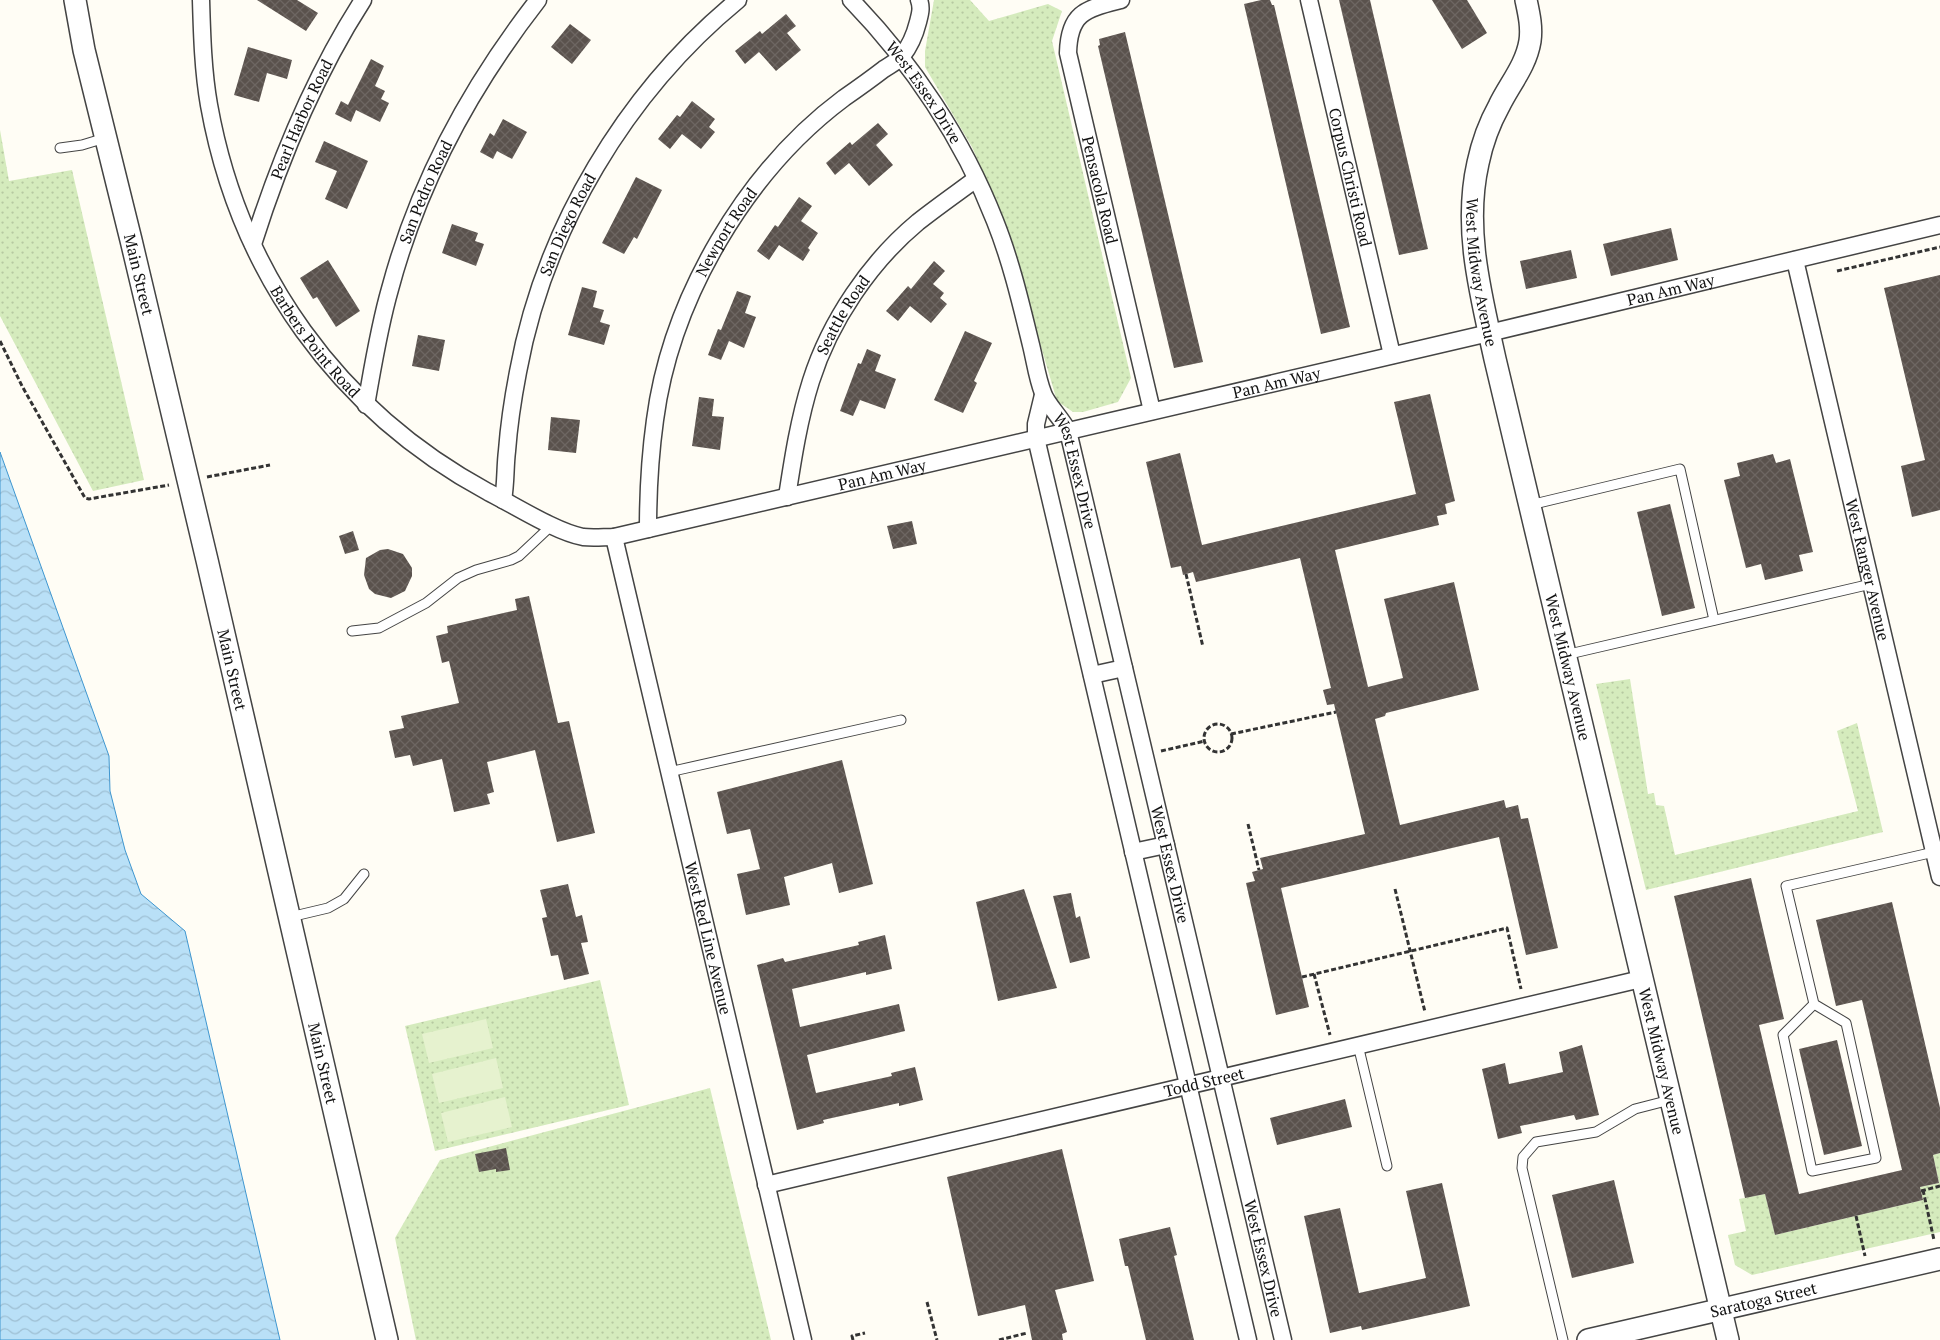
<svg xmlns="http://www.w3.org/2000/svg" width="1940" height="1340" font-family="'PT Serif',serif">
<defs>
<pattern id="grass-dots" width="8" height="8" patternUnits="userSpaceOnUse" patternTransform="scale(1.25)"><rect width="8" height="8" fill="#d5ebbd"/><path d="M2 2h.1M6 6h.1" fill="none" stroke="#b6c8a1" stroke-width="1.8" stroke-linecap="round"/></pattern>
<pattern id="water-waves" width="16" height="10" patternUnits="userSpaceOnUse" patternTransform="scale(1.25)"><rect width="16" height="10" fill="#b9e0f7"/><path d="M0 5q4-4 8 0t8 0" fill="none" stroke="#9ebfd3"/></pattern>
<pattern id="building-cross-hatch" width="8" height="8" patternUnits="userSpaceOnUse" patternTransform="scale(1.25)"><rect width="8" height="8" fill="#5a524d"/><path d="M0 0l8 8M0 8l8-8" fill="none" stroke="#6d6662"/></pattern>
</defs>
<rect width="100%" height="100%" fill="#fffdf5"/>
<g fill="url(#grass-dots)">
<path d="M934,0H970L989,21L1048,4L1062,11L1052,41L1131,378L1118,402L1083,412H1073L1057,401L1004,221L972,147L925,67V51Z"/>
<path d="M0,130L9,181L72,170L144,480L93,491L0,316Z"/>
<path d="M1630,679L1648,794L1654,793L1656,805L1664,806L1675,855L1858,811L1837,731L1857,723L1883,832L1646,890L1596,684Z"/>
<path d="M600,980L629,1105L435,1151L405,1026Z"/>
<path d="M710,1088L771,1340H416L395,1238L440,1160Z"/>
<path d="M1940,1153V1232L1752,1275L1735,1265L1728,1235L1746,1231L1739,1199L1765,1194L1775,1235L1923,1200L1920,1187L1939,1183L1933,1155Z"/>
</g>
<g fill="#e6f2cf">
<path d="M486,1019L493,1048L429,1063L422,1034Z"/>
<path d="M496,1058L503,1088L439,1103L432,1074Z"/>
<path d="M505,1097L512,1127L448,1142L441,1113Z"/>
</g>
<path fill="url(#water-waves)" stroke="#3f96cf" d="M0,452L109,756L110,791L125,850L141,894L185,931L280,1340H0Z"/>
<g fill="url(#building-cross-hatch)">
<path d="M257,0H297L318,13L306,31Z"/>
<path d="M1261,0H1270L1272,5H1274L1350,327L1321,334L1244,4Z"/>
<path d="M1339,0H1370L1428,249L1399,255Z"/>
<path d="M1432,0H1467L1487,33L1462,49Z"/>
<path d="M786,14L796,26L787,33L801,50L776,71L759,52L745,64L735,51L760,31L762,34Z"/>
<path d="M570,24L591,40L572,64L551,47Z"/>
<path d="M1125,32L1203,362L1174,368L1098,46L1100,45L1099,39Z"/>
<path d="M248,47L292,60L287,79L267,73L259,102L234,95Z"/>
<path d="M371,59L384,66L375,86L385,91L381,99L389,103L380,122L356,110L351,122L335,114L341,101L348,105Z"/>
<path d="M692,101L715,119L709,127L715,132L701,149L682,134L670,149L658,139L677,115L680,117Z"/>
<path d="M503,119L527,132L512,159L497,151L493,159L480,152L490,133L494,136Z"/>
<path d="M878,123L888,134L876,145L893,165L869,186L849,163L835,175L826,163L850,142L852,145Z"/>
<path d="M324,141L368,161L347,209L325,199L337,171L315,162Z"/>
<path d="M636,177L662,190L637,239L634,237L624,254L602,243Z"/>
<path d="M799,197L812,206L801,221L818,233L808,248L810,250L803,261L779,245L769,260L757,251L775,225L778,227Z"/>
<path d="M452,224L478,233L475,241L484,244L476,266L442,253Z"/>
<path d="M1671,228L1678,260L1611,276L1603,244Z"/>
<path d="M1571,250L1577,278L1526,289L1520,261Z"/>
<path d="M328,260L360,311L336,327L317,297L313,299L300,278Z"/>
<path d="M934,261L945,271L933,284L944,293L940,298L947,304L931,323L910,306L898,321L886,311L908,286L911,289Z"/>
<path d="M1940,275V510L1912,517L1901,466L1925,460L1884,288Z"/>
<path d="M582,287L597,291L593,307L604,310L600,322L610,325L604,345L568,335Z"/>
<path d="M737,291L751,296L745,313L756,317L744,348L729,341L721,360L708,355L718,329L721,330Z"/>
<path d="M965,331L992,343L974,381L977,383L963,413L934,400Z"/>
<path d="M418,335L445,340L439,371L412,366Z"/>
<path d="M867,349L881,355L875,371L896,379L885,409L860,400L853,416L840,411L858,363L861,364Z"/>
<path d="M1430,394L1455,501L1445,504L1447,514L1437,516L1439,525L1335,550L1368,687L1403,678L1384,599L1454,582L1479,690L1386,713L1385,716L1375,719L1400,825L1504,800L1506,808L1518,805L1521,819L1528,818L1558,948L1526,955L1499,837L1281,888L1309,1007L1276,1015L1246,883L1255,881L1252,872L1263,869L1260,858L1365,834L1334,704L1327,705L1323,690L1331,688L1300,558L1196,582L1193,572L1183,575L1181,566L1171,568L1146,462L1180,453L1202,545L1416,494L1394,402Z"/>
<path d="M699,397L714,399L712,416L724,417L720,450L692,446Z"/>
<path d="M551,417L580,420L576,453L548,450Z"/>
<path d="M1773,454L1776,463L1790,459L1813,552L1799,555L1803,571L1765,580L1761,564L1746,568L1724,480L1740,476L1737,463Z"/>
<path d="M1670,504L1695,608L1662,616L1637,512Z"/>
<path d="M912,521L917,544L893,549L887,526Z"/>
<path d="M353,531L359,550L345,554L339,536Z"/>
<path d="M388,549L403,554L412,568V576L405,591L391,598L375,594L369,589L364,575L366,558L380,550Z"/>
<path d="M529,596L558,723L569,721L595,833L557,842L535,750L487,762L494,792L487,794L490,804L454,812L442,759L413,766L410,755L395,758L389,731L404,728L401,716L459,703L449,661L442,663L436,636L448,633L447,626L517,610L515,599Z"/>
<path d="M842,760L873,884L839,893L832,863L784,877L790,905L746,915L737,874L760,869L750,829L727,834L717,792Z"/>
<path d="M1751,878L1784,1019L1759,1025L1799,1194L1902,1170L1862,1000L1836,1006L1816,920L1892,902L1940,1108V1153L1933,1155L1939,1183L1920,1187L1923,1200L1775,1235L1765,1194L1745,1198L1674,896Z"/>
<path d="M568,884L576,917L582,915L588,942L581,943L589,974L564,980L558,955L551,956L542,918L547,917L540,890Z"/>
<path d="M1024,889L1057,988L998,1001L976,902Z"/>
<path d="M1071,893L1076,918L1080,916L1090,958L1070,963L1053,896Z"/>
<path d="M885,935L892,969L866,975V972L792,989L800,1027L899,1004L905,1031L807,1055L816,1093L892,1076L891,1073L915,1067L923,1100L899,1106V1103L823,1120L824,1123L797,1130L757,965L783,958L785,962L859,945L858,942Z"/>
<path d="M1837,1040L1862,1146L1824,1155L1799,1049Z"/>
<path d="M1582,1045L1599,1115L1576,1120L1574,1115L1520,1126L1522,1133L1498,1139L1482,1069L1505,1063L1509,1084L1563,1072L1559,1052Z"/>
<path d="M1345,1099L1352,1127L1277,1145L1270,1118Z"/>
<path d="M506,1148L510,1170L496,1172V1169L479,1172L475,1154Z"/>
<path d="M1062,1149L1094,1281L1055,1290L1067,1332L1062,1334L1063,1340H1032L1025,1305L978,1316L947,1177Z"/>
<path d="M1614,1180L1634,1263L1572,1278L1552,1195Z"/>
<path d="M1442,1183L1470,1306L1362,1330L1361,1326L1330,1333L1304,1216L1340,1208L1359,1293L1426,1278L1406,1191Z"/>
<path d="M1170,1227L1177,1255L1174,1256L1194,1340H1146L1128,1266H1125L1119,1239Z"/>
</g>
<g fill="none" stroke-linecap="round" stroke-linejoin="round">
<g stroke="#444" stroke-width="11">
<g id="service">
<path d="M60,148L82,145L105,138"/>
<path d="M1530,505L1680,469L1714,620"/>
<path d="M352,631L379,628L426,603L458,578L476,570L511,560L519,556L552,525"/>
<path d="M1565,655L1871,584"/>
<path d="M669,772L901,720"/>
<path d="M290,917L328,908L344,899L364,874"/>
<path d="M1814,1004L1783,1035L1812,1171L1876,1158L1846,1023L1814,1004L1786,886L1934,852"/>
<path d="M1358,1045L1387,1166"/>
<path d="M1563,1340L1522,1168L1523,1157L1536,1142L1596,1132L1635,1109L1670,1100"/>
</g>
</g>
<g stroke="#444" stroke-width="19">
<g id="minor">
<path id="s1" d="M201,0C202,35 203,71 209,105C239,273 338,411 488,492C514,505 556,532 583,537C593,538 604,537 614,537L1489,333L1940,225"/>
<path id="s2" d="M851,0C912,63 963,139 995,221C1011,261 1021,304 1031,345C1035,361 1037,378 1043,393C1046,403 1062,419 1068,431L1283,1340"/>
<path id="s3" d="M1121,0C1086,9 1069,12 1068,53L1152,411"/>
<path id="s4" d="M1309,0L1392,355"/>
<path id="s5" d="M253,244C280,159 314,76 363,0"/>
<path id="s6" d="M1795,260L1940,877"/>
<path d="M1043,395L1036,424V438L1248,1340"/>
<path id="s7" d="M366,405C373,366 379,327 390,289C418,184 471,86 538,0"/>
<path id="s8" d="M787,497C793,458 799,419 811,381C830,321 870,262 918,222C937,207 957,193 976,179"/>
<path id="s9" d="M503,500C506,483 505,467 507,451C509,424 513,398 518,372C544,229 626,92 738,0"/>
<path id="s10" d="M648,529C648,493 650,456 655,420C671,298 746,171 844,98C857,89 871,79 884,69C890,65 898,61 902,56C910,46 915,34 918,22C920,14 922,8 919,0"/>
<path id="s11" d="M614,537L803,1340"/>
<path d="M1092,675L1124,668"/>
<path d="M1133,852L1166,845"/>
<path id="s12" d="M766,1185L1641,979"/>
</g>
</g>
<g stroke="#444" stroke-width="24">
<g id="tertiary">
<path id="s13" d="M75,0L84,50L131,240L207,560L387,1340"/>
<path id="s14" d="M1526,0C1529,14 1532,27 1530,41C1526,66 1509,85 1499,106C1489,124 1482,144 1478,163C1463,229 1481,295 1495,359L1728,1340"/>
<path id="s15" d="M1588,1340L1940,1259"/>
</g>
</g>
<g stroke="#333" stroke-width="3" stroke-dasharray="5 2.5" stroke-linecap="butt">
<path d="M1837,271L1940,247"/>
<path d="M0,341L22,386L85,498L89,499L169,485"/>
<path d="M207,477L270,465"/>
<path d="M1186,574L1203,647"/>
<circle cx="1218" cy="738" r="14"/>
<path d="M1231,734L1336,712"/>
<path d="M1161,751L1205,741"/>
<path d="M1248,824L1259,870"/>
<path d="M1395,889L1425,1012"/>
<path d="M1314,974L1330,1035"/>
<path d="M1302,977L1507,928L1521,989"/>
<path d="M1923,1190L1934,1240"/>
<path d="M1921,1191L1940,1186"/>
<path d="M1856,1216L1865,1256"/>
<path d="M927,1302L937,1340"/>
<path d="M853,1340L852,1336L865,1333"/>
<path d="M999,1340L1027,1333"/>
</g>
<use href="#service" stroke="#fff" stroke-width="9"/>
<use href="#minor" stroke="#fff" stroke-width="16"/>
<use href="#tertiary" stroke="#fff" stroke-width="21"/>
</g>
<g text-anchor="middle" stroke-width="5" stroke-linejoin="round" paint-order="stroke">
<g font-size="16" fill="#111" stroke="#fff">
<text dy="6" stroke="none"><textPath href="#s2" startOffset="118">West Essex Drive</textPath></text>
<text dy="6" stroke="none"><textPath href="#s5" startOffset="134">Pearl Harbor Road</textPath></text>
<text dy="6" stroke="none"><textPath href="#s4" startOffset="182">Corpus Christi Road</textPath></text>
<text dy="6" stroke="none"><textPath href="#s3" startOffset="225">Pensacola Road</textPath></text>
<text dy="6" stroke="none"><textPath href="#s7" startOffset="222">San Pedro Road</textPath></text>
<text dy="6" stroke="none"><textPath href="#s9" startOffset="285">San Diego Road</textPath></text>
<text dy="6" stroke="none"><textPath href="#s10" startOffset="312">Newport Road</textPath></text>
<text dy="6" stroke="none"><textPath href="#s14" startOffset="285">West Midway Avenue</textPath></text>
<text dy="6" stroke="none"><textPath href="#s13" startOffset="282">Main Street</textPath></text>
<text dy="6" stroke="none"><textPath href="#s1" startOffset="1821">Pan Am Way</textPath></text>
<text dy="6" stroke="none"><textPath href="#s8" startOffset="192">Seattle Road</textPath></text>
<text dy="6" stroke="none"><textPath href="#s1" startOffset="368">Barbers Point Road</textPath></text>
<text dy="6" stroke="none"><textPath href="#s1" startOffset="1416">Pan Am Way</textPath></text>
<text dy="6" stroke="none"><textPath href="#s2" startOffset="530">West Essex Drive</textPath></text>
<text dy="6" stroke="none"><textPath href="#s1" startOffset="1011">Pan Am Way</textPath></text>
<text dy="6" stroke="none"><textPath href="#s6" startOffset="318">West Ranger Avenue</textPath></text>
<text dy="6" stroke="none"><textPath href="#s14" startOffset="690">West Midway Avenue</textPath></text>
<text dy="6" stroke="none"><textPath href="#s13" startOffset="688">Main Street</textPath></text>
<text dy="6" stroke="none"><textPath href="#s2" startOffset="935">West Essex Drive</textPath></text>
<text dy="6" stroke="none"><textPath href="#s11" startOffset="412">West Red Line Avenue</textPath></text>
<text dy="6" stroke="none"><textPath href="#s14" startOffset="1095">West Midway Avenue</textPath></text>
<text dy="6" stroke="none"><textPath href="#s13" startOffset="1092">Main Street</textPath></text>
<text dy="6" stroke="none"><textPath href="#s12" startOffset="450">Todd Street</textPath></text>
<text dy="6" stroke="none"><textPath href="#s2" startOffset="1340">West Essex Drive</textPath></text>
<text dy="6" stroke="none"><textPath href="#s15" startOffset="180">Saratoga Street</textPath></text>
</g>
</g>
</svg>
